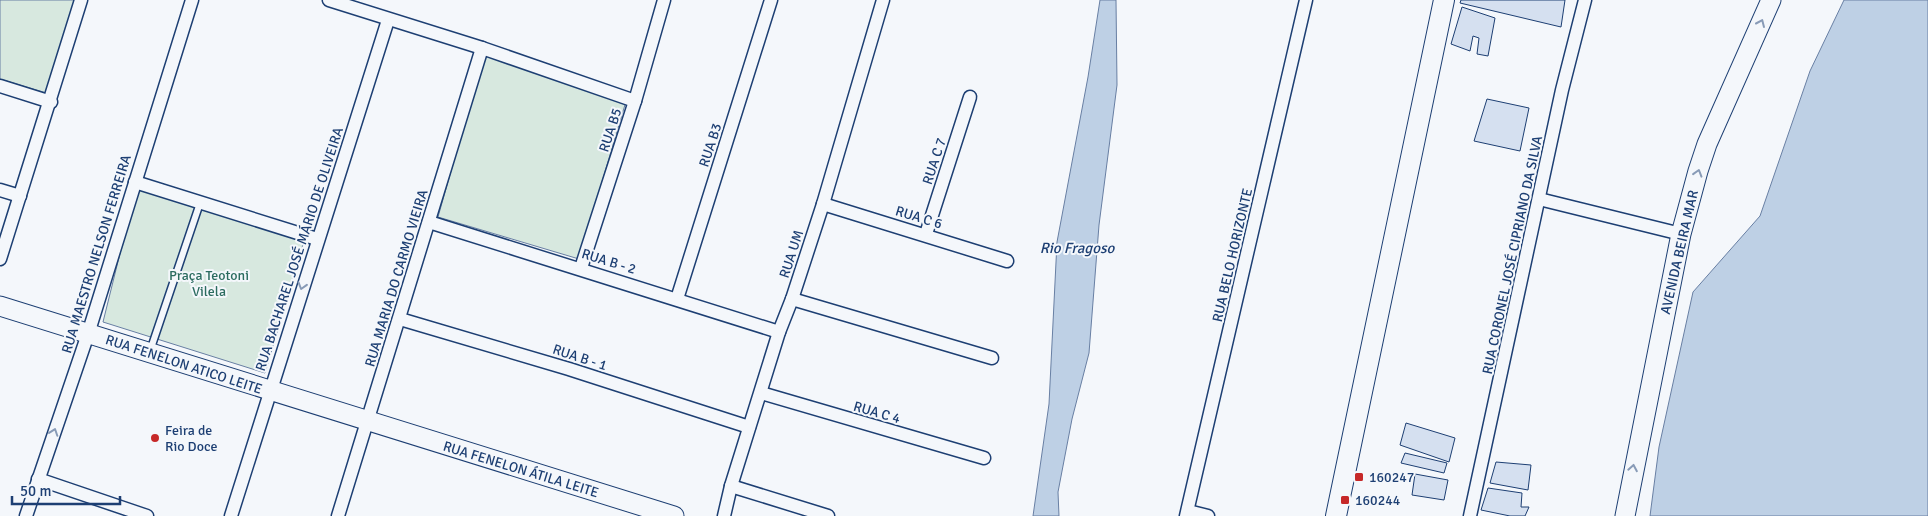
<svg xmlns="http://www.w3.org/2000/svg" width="1928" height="516" font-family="Signika,sans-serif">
<rect width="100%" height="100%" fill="#f4f7fb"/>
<g fill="#d7e8df" stroke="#687fa3">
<path d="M0,0H75L46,93L0,79Z"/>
<path d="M484,54L627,98L579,259L438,217Z"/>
<path d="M136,189L304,241L265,373L103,322Z"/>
</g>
<g fill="#bed0e5" stroke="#687fa3">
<path d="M1100,0H1116L1117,85L1099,225L1089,353L1072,419L1058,492L1059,516H1033L1049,404L1057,242L1088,77Z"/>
<path d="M1844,0H1928V516H1650L1659,447L1693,292L1760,216L1810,71Z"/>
</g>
<g fill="#d5e0f0" stroke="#1d3f73">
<path d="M1461,0H1565L1561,27L1460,3Z"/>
<path d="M1462,7L1495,18L1488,56L1477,54L1479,38L1473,36L1470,51L1451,44Z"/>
<path d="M1487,99L1529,108L1520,151L1474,141Z"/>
<path d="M1406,423L1455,438L1449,462L1400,445Z"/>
<path d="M1405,453L1447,463L1444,473L1401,463Z"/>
<path d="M1496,462L1531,465L1528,490L1490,483Z"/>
<path d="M1415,474L1448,480L1444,500L1412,495Z"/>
<path d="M1488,488L1522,493L1521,507H1529L1525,516H1510L1481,510Z"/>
</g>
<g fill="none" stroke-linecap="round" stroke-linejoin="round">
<g stroke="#1d3f73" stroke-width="9">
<path id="lane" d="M150,351L200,203"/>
</g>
<g stroke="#1d3f73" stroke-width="15">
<g id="street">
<path d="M329,0L482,48L635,101"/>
<path d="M0,86L51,102"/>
<path d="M135,182L317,239"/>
<path d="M0,190L20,196"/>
<path d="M1539,199L1681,234"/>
<path d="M823,204L1007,261"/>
<path d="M429,222L779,332"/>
<path d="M926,234L970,97"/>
<path d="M0,259L81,0"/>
<path d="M581,268L635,101L664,0"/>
<path d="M677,299L771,0"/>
<path d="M792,299L992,358"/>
<path d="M400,319L569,369L749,427"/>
<path d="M761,393L984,458"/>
<path d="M38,479L147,516"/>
<path d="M731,486L828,516"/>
<path d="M1188,511L1208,516"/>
<path d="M26,516L88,334L192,0"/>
<path d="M231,516L388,20"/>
<path d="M338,516L482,48"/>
<path d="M724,516L731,486L779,332L792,299L823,204L883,0"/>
<path d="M1186,516L1306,0"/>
<path d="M1470,516L1562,90L1585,0"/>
</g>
</g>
<g stroke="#1d3f73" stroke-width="21">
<g id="secondary">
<path d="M0,306L674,516"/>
<path d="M1625,516L1681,234L1698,171L1707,144L1771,0"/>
</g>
</g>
<g stroke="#1d3f73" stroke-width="22">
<path id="primary" d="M1336,516L1444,0"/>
</g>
<use href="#lane" stroke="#f4f7fb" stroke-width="6"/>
<use href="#street" stroke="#f4f7fb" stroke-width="12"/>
<use href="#secondary" stroke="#f4f7fb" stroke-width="19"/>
<use href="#primary" stroke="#f4f7fb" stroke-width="20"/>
</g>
<defs><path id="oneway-chevron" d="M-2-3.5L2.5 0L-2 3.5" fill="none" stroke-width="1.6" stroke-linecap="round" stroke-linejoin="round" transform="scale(1.25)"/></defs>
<g stroke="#889bb7">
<use href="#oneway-chevron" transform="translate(1761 23) rotate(-66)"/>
<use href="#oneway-chevron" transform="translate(1698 173) rotate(-73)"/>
<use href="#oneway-chevron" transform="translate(302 286) rotate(107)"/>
<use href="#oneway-chevron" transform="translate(54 432) rotate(-71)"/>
<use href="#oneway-chevron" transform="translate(1633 468) rotate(-80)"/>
</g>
<g fill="#c62828" stroke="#f4f7fb" stroke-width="2">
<circle cx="155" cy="438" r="5"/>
<rect x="1354" y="472" width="10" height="10" rx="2.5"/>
<rect x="1340" y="495" width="10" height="10" rx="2.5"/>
</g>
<g text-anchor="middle" stroke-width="4" stroke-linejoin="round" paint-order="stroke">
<g font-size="14" fill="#1d3f73" stroke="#f4f7fb">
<text transform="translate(610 130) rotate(-72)" y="5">RUA B5</text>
<text transform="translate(710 145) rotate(-72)" y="5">RUA B3</text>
<text transform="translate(934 161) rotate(-72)" y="5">RUA C 7</text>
<text transform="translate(919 217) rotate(17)" y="5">RUA C 6</text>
<text transform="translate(299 249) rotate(-72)" y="5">RUA BACHAREL JOSÉ MÁRIO DE OLIVEIRA</text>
<text transform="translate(1679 252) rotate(-77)" y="5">AVENIDA BEIRA MAR</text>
<text transform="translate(96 254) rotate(-73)" y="5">RUA MAESTRO NELSON FERREIRA</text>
<text transform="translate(791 254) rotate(-72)" y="5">RUA UM</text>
<text transform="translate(1232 255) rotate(-77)" y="5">RUA BELO HORIZONTE</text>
<text transform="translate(1512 255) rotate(-78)" y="5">RUA CORONEL JOSÉ CIPRIANO DA SILVA</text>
<text transform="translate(609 261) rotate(17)" y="5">RUA B - 2</text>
<text transform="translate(396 278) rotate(-73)" y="5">RUA MARIA DO CARMO VIEIRA</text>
<text transform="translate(580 357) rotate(18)" y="5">RUA B - 1</text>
<text transform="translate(184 364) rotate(18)" y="5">RUA FENELON ATICO LEITE</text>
<text transform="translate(877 412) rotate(16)" y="5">RUA C 4</text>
<text transform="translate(521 469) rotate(17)" y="5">RUA FENELON ÁTILA LEITE</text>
</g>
<g font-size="14" fill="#2c6c60" stroke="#f4f7fb">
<text x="209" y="280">Praça Teotoni<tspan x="209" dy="16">Vilela</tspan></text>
</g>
<g font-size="14" fill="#1d3f73" stroke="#f4f7fb" text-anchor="start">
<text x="165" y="435">Feira de<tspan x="165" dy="16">Rio Doce</tspan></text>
<text x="1369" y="482">160247</text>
<text x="1355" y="505">160244</text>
</g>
<g font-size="15" font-style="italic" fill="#1d3f73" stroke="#f4f7fb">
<text x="1077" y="253">Rio Fragoso</text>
</g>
</g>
<path d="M12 496v8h108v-8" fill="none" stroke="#1d3f73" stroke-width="2.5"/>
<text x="20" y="496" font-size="15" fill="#1d3f73" stroke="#f4f7fb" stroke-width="4" paint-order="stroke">50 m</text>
</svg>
